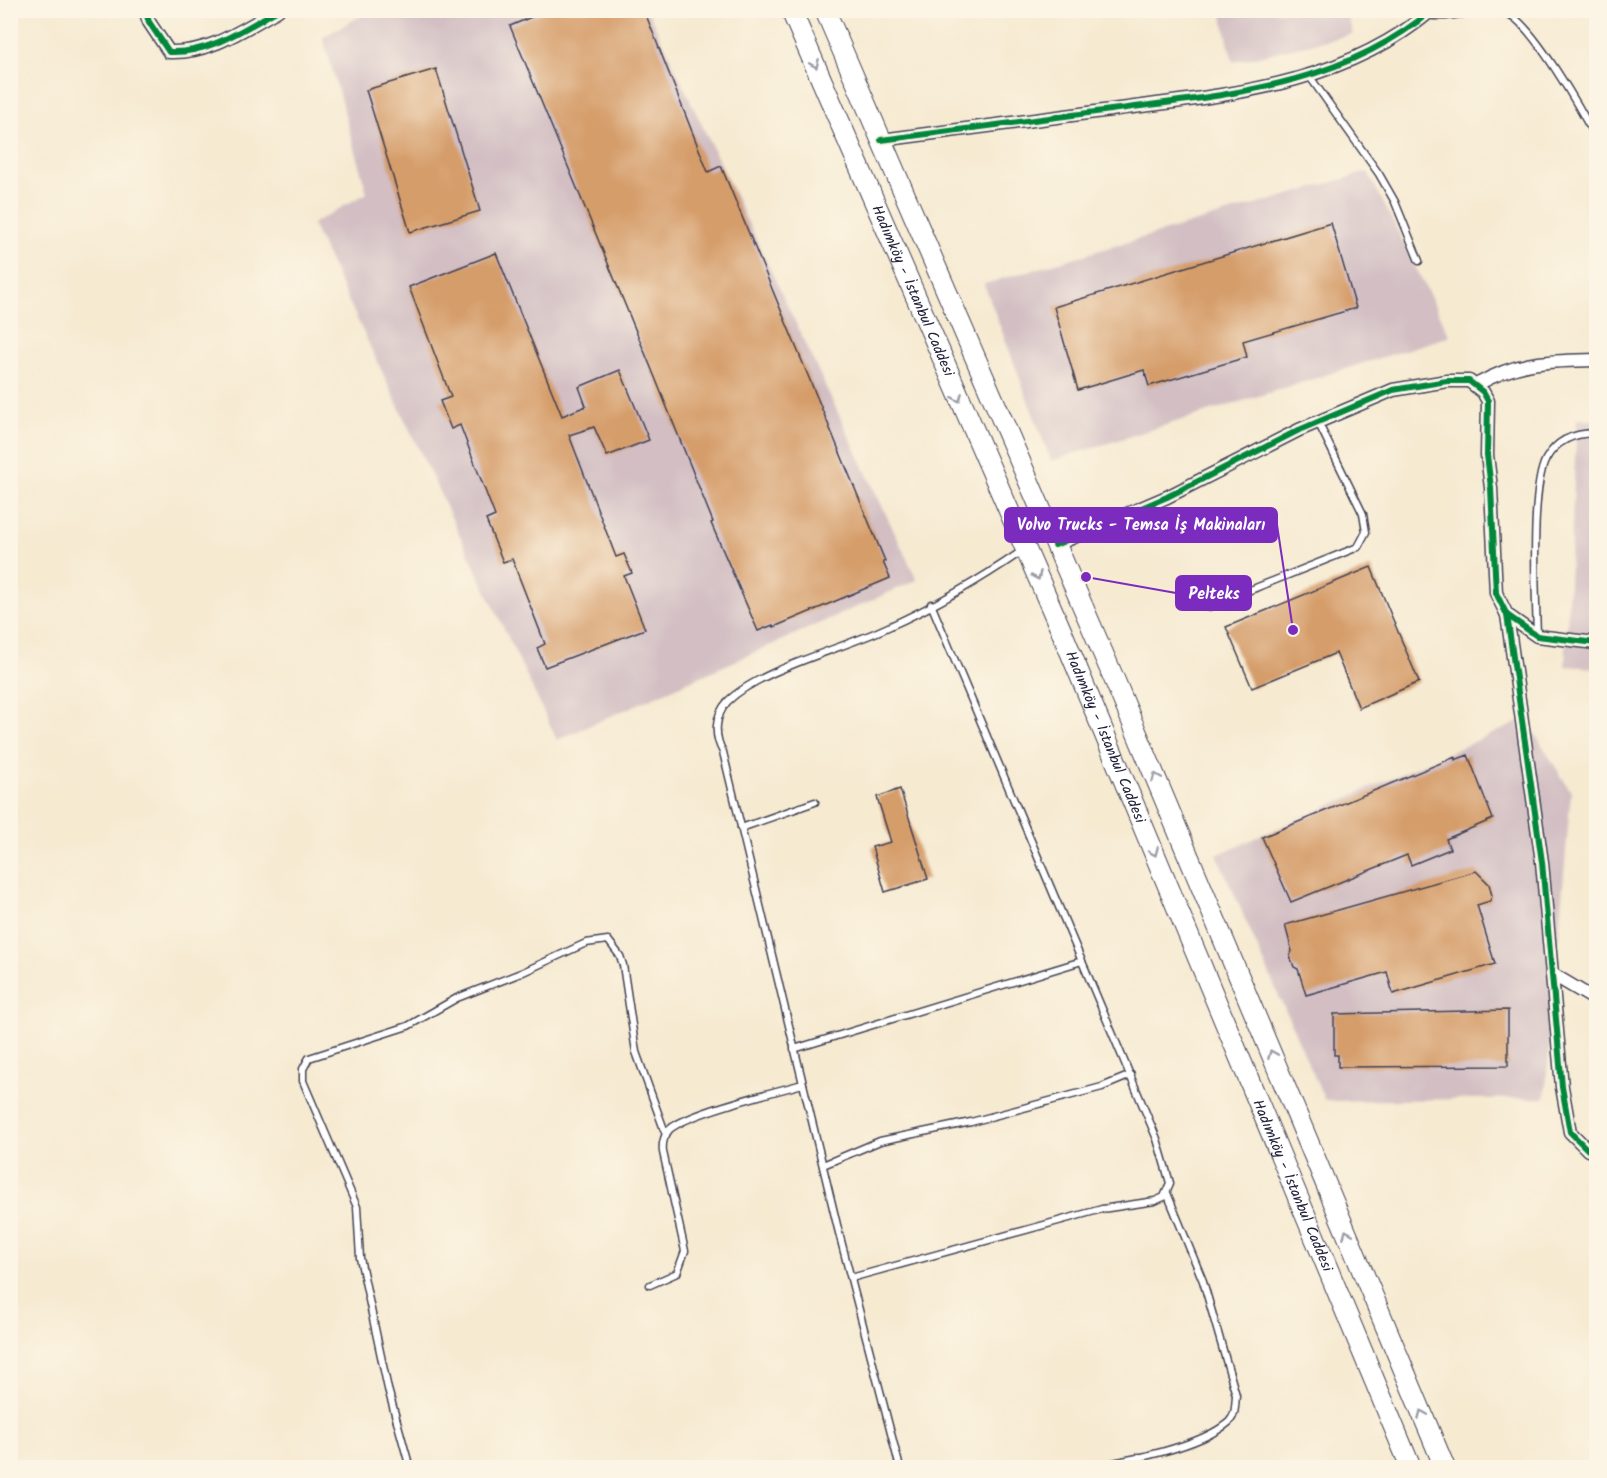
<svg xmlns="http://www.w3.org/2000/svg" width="1607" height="1478" font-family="Kalam,sans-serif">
<rect width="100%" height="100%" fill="#fcf5e5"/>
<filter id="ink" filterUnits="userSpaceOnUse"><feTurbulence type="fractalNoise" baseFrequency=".0167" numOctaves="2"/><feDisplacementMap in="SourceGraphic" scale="12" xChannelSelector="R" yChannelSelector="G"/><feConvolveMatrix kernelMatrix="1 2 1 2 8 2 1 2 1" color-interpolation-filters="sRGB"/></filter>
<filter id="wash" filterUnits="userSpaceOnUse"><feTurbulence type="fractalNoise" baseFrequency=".008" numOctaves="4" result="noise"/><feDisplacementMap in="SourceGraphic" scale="24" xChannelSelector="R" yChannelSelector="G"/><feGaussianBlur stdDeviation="1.35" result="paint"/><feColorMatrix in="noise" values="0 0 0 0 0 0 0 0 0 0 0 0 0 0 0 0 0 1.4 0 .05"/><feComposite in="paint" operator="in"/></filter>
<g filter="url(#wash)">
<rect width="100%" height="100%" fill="#f6ead1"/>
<g fill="#d2bec3">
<path d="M370,11H648L917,580L557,740L312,224L367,193L323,37Z"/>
<path d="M1221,11H1346L1353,34L1233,62Z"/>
<path d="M1368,172L1450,336L1051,461L984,284Z"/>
<path d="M1577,419L1596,421V668L1565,666Z"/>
<path d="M1526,719L1571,792L1545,1098L1325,1101L1217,855Z"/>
</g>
<g id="blocks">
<g fill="#d59d6a">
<path d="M548,10H644L708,172L721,166L885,561L883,562L890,578L774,627L773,625L758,631L711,523L713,522L652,370L510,26Z"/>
<path d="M436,69L480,211L410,232L366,90Z"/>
<path d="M1331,223L1356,308L1243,341L1247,357L1149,386L1144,370L1078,390L1054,307Z"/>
<path d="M496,253L562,416L586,406L579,387L620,370L649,440L607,456L594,427L569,435L616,557L624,554L632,573L624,576L645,629L545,667L537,648L545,644L512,559L503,562L486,520L495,516L460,425L451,429L440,401L451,397L409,287Z"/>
<path d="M1371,567L1419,682L1359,708L1336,653L1252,688L1226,627Z"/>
<path d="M1468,755L1493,819L1446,839L1450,849L1411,865L1407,855L1291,902L1262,837L1455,757V760Z"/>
<path d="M900,789L928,879L885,892L872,847L891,842L877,797Z"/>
<path d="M1476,871L1489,884L1492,896L1490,901L1477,905L1495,964L1393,994L1387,972L1306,995L1298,969L1294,967L1290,956L1292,951L1285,925Z"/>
<path d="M1508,1010V1066L1338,1067V1055H1334V1014Z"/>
</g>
</g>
</g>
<g filter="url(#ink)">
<use href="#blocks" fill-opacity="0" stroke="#424052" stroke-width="1.5"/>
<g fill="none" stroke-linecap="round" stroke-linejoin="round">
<g stroke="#424052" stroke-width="9">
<g id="lane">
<path d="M1428,15C1452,20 1482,6 1506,13C1531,21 1583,113 1596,139"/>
<path d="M1310,77L1379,174L1395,202L1419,261"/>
<path d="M1208,607L1358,547L1366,532L1363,514L1318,422"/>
<path d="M1537,635C1536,599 1530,488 1546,459C1557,439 1575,433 1596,433"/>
<path d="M741,828L815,802"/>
<path d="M794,1049L1082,961"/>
<path d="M823,1165L880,1141L971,1122L1102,1087L1131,1075"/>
<path d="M851,1278L1102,1209L1155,1201L1164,1197L1170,1183L1157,1139L931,604"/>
<path d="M650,1285L677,1273L685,1251L663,1152C662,1144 663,1137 669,1130C684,1114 777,1091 803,1084"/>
<path d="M1139,1457L1142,1468"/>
<path d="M410,1468L388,1389L360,1258L357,1207L303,1081V1069L309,1058L408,1026L457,998L521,973L586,943L608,940L620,956L623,965L636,1052L666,1135"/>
<path d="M900,1468L838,1229L723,752C714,736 714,716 728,701C761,669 842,649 886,628C933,607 980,580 1022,551"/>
<path d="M1086,1468C1125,1461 1199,1448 1229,1422C1236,1415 1235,1404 1236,1395L1203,1281L1167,1193"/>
</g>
</g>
<g stroke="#424052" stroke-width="15">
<g id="street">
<path d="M145,10L149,22L169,52C209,54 244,29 278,10"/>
<path d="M881,140C957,130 1034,120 1111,110C1224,95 1341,87 1432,10"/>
<path d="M1476,385C1520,360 1548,361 1596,360"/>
<path d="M1055,545L1167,497L1299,430L1393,390L1447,381H1469L1483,392L1488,401L1487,455L1491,488L1496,593L1507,615L1537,636L1596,643"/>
<path d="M1507,615L1542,862L1562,1087L1570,1132L1588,1150L1596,1152"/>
<path d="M1552,974L1596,1000"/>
</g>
</g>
<g stroke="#424052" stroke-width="22">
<g id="primary">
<path id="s1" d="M791,10L1064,637L1411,1468"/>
<path d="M825,10L1115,681L1445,1468"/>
</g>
</g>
<use href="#lane" stroke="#fff" stroke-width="6"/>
<use href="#street" stroke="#fff" stroke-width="12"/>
<use href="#primary" stroke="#fff" stroke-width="20"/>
<g stroke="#fcf5e5" stroke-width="10">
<g id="cycleway">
<path d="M145,10L149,22L169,52C209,54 244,29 278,10"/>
<path d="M881,140C957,130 1034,120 1111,110C1224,95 1341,87 1432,10"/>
<path d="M1055,545L1167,497L1299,430L1393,390L1447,381H1469L1483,392L1488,401L1487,455L1491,488L1496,593L1507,615L1537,636L1596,643"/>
<path d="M1507,615L1542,862L1562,1087L1570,1132L1588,1150L1596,1152"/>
</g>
</g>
<use href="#cycleway" stroke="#00873e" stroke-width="6"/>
</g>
<defs><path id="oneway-chevron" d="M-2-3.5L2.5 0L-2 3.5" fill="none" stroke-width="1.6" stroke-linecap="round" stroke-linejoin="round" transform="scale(1.5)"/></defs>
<g stroke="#9c9ca7">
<use href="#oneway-chevron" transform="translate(815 64) rotate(67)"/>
<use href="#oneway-chevron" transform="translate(958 398) rotate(67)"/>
<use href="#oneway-chevron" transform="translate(1037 576) rotate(66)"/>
<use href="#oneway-chevron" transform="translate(1156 777) rotate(-113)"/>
<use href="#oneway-chevron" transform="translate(1154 852) rotate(67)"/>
<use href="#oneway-chevron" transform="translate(1272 1054) rotate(-113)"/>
<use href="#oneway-chevron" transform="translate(1347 1234) rotate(-113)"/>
<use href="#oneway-chevron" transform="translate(1422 1414) rotate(-113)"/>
</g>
</g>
<g text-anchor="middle" stroke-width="5" stroke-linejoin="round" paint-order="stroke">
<g font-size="15" fill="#22223b" stroke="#fcf5e5">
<text dy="5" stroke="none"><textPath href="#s1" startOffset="306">Hadımköy - İstanbul Caddesi</textPath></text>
<text dy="5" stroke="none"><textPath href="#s1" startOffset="792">Hadımköy - İstanbul Caddesi</textPath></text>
<text dy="5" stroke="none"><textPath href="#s1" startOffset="1278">Hadımköy - İstanbul Caddesi</textPath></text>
</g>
</g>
<path fill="none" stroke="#7b2cbf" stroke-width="2" d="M1293 630L1277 525M1086 577L1176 593"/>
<g fill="#7b2cbf" stroke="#fcf5e5" stroke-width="2">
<circle cx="1293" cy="630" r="6"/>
<circle cx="1086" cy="577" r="6"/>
</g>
<g fill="#7b2cbf" stroke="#7b2cbf" stroke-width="2">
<rect x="1005" y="508" width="272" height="34" rx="6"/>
<rect x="1176" y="576" width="75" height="34" rx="6"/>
</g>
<g font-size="16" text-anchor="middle" font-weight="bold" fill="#fff">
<text x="1141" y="530">Volvo Trucks - Temsa İş Makinaları</text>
<text x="1214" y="599">Pelteks</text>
</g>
<rect width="1607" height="1478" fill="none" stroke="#fcf5e5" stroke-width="36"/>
</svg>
